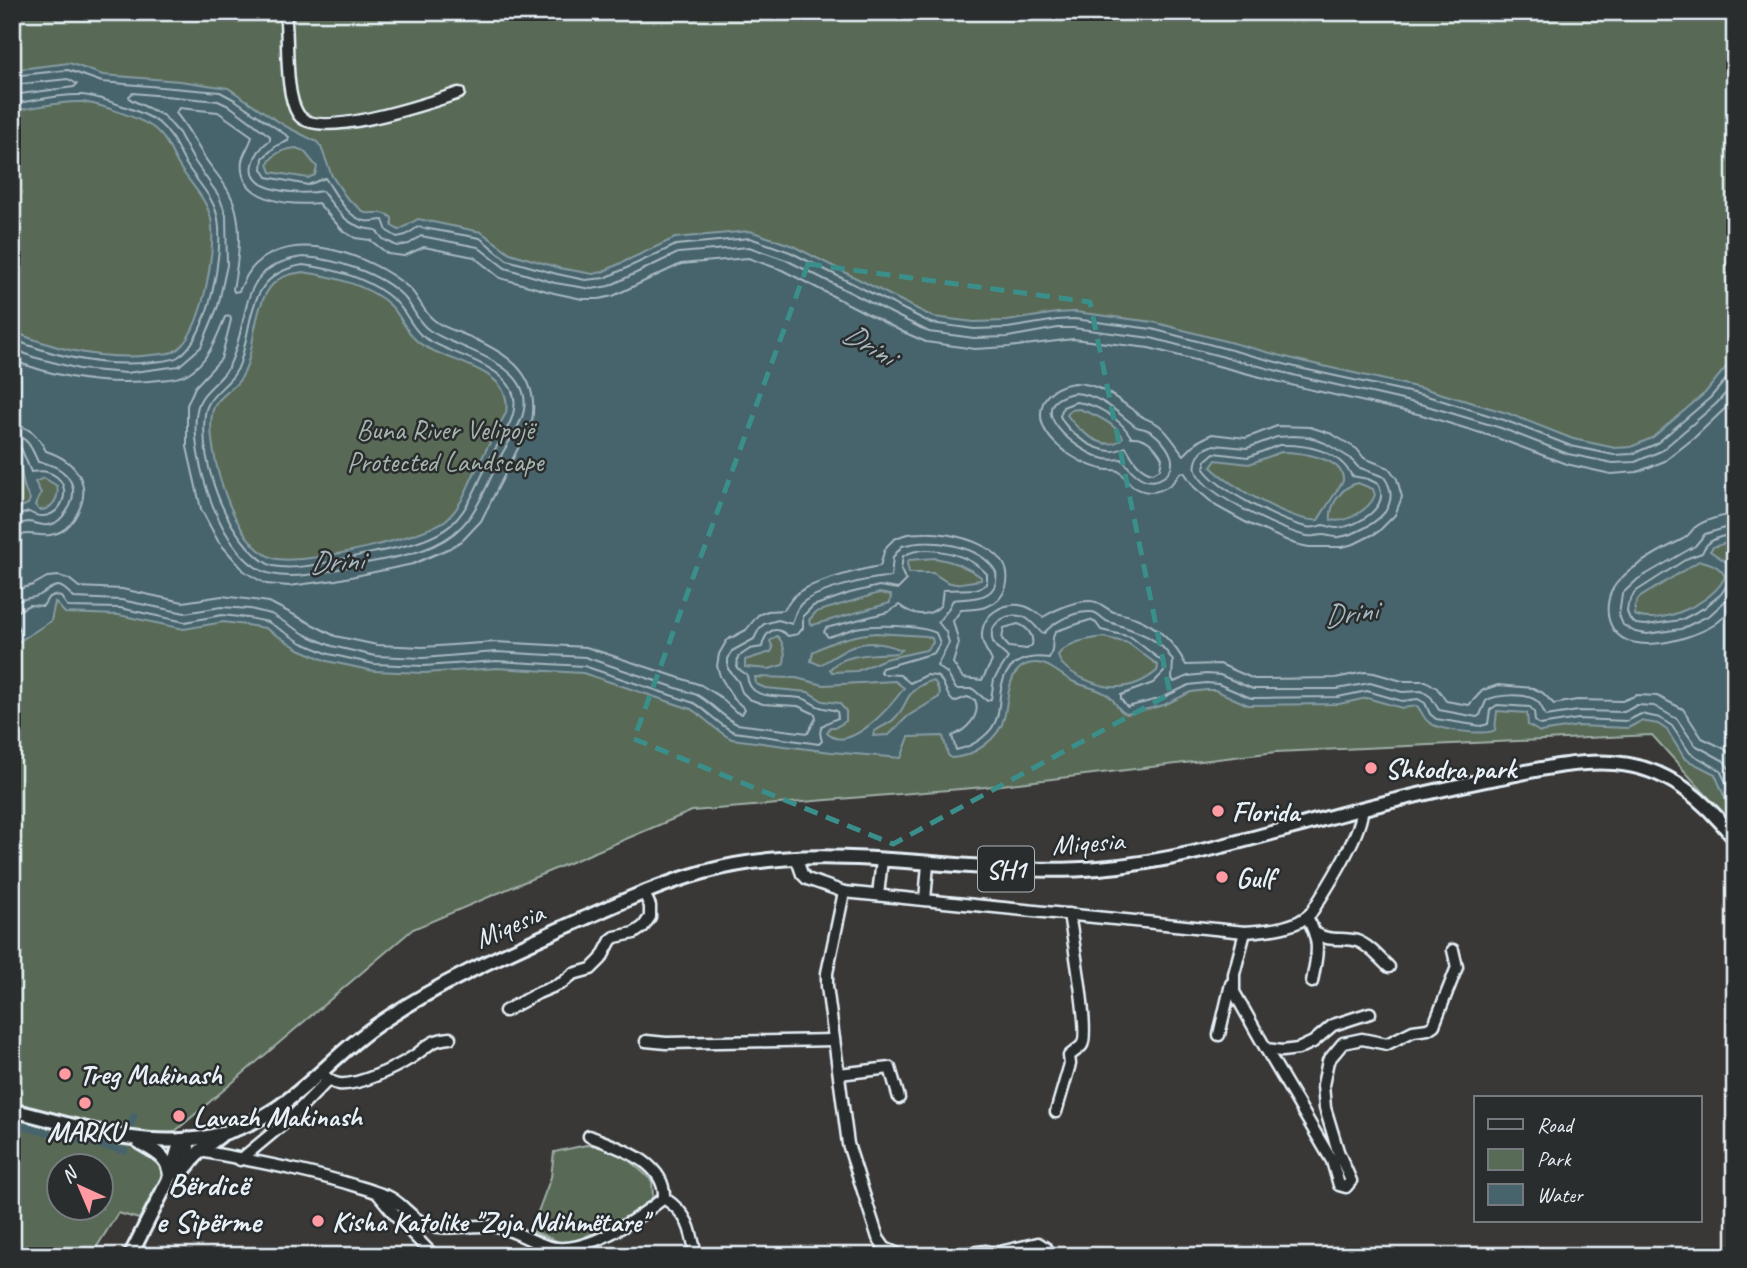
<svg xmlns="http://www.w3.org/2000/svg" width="1747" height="1268" font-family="Caveat,sans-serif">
<rect width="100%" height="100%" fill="#393837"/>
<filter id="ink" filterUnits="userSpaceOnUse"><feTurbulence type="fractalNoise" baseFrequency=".0143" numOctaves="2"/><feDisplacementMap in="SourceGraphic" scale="14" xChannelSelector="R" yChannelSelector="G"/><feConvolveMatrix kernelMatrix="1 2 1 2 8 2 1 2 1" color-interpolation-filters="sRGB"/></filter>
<g filter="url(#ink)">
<g fill="#586b56" stroke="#a0aea7" stroke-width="2" fill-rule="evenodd">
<path d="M12,12H1735V827L1652,735L1276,752L985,787L692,811L413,929L159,1145L152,1157H157L163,1168L161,1178L139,1219L118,1213L91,1256H12ZM60,1166H102V1208H60Z"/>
<path d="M586,1145C612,1145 634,1163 652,1181L653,1196C647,1210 577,1242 560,1245L555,1240L532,1231L533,1225L551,1177L554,1152Z"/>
</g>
<path fill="#47636c" stroke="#879ca4" stroke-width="2" fill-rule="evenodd" d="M69,63L103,75L180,81L228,88L285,126L317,142L321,147L332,176L346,197L365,213C374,214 384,210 392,218V226L399,230L418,219L481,232L510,253L559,268L593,274L602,272L675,238L750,231L793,246L933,317L974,322L1007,321L1057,313L1075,312L1153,322L1301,361L1429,390L1507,413L1573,439L1615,448L1631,447L1652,438L1705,393L1735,356V540L1713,547L1710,551L1735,568V813L1727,803L1715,774L1685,759L1667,730L1658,724L1641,721L1628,728L1578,726L1540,732L1528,725L1527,713L1497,711L1495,730C1486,736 1439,730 1430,723C1423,719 1422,711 1417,706L1402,708L1367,698L1339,704L1248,705L1215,690H1206L1191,692L1164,705L1127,714C1117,711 1117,702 1109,696C1099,688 1085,687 1074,682C1061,676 1050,663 1036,663C1006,663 1009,699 1004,718C999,740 972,757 951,758L948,755L943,736L909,737L901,758L831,752L732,739C716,732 706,718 691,709L583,673L497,668L424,673L374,671L327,661L299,649L265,628L246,625L223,622L184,629L119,615L65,613L55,602L51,621L12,646V511L28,504L30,499C19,484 25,466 12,447V331C57,350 103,361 152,355C158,354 167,354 173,352C202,340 217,247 211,219C207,200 192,185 181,169C172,156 168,139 155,129C143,119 97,103 81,102C61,101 33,108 12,111V70ZM296,148L304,151L317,167L315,175L308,178L271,172L268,164C273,153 285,149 296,148ZM303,272C331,276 372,286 392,307C402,318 406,332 418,342C444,363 514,366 506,413C495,433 484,453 474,474C466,490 461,507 447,519C426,537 300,567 273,558C234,546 206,451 212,414C214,399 230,392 238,382C244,375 247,367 249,358C255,336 256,300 274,283C282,275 293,274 303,272ZM1079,409C1094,414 1114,423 1123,437C1108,456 1077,430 1067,415L1071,410ZM1281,452C1297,452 1345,457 1343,481L1318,520C1294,523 1228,485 1211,467L1216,460L1249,464ZM44,478L57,486C60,498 51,511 39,510L35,505L41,493L35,482ZM1358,483L1373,489L1375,495C1370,509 1346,524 1331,520C1329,505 1342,486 1358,483ZM935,558C952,561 967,566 981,577V580L955,584L947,582L933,573H909L907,563L909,560ZM1699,561C1711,562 1719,566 1725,576C1716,602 1659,627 1635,615V605L1639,598ZM879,593L891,595L890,603L813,625L810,624L809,620L816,612ZM876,633L926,636L932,638L933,643L926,650L885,659L857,671L832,672L830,669C845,652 876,655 897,653L902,650C862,635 853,646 820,665L811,661L813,652C831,641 855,635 876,633ZM777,636C784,642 787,657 783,665L769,669L745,667V660L771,652L773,648L770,641ZM1103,637L1128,643L1155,663L1158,666L1157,671C1146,680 1131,687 1117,687C1101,689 1060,672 1058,655C1069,641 1086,640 1103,637ZM755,677L796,678L824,685L895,681L904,688C891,706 849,755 827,733L830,727H836L846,721V711L839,703L823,701L808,692L765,688L756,684ZM930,681L935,682L940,693L939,697L908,716L889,735L873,736L874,732C880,727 888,725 894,719C911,703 901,693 930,681Z"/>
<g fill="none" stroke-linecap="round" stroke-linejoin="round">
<g stroke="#a8b8c0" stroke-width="2">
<path d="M12,76L68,70L102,82L220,92L235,100L289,137L288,141L276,146L263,158L262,169L267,177L308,185L325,178C335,192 346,217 365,221C370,222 377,220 383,220L387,231L397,237L406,235L418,227L480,238L507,260L557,274L585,280L605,278L676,245L750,238L790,252L931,323L974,329L1008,328L1057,320L1074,319L1152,329L1299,368L1427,396L1504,420L1571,446L1614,455L1632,454L1656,444L1710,398L1735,369"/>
<path d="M12,85L68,79L77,84L74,87L12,95"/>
<path d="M12,104C34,101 59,94 81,95C98,96 148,113 160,124C173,135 178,151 186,164C197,182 214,197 218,219C224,253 209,338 178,357C171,361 160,361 152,362C104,368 57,357 12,339"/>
<path d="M303,257C335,259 381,273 404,297C414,308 417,322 429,330C459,351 543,364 521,420C516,431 509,442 503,452C490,477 481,506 462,526C436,554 390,558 355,565C329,571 297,580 271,574C222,563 188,454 197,410C201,389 222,383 230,364C252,317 235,266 303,257Z"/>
<path d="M303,265C335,269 371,279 395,301C406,311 410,325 421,335C445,356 527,365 513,414C510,427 500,440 494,451C481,474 473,502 455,521C433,545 383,550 352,557C330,562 294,571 273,566C263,563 255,554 248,547C219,514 200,458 205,414C208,392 234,384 240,363C254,319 247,274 303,265Z"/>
<path d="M12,348L33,357L79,369L126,373L179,366L201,347L218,306L227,265L226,215L219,196L193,159L179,133L164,116L130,99L129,96L133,93L218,101L231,107L270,136V140C253,152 242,178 268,187C283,193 308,194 322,191C339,212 346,228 376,230L383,239L397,246L409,244L421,236L478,247L505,268L555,283L592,289L609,286L678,253L749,247L786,260L929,332L974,338L1008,337L1058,328H1073L1151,338L1297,376L1424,405L1501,428L1568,454L1613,463L1635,462L1661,451L1716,404L1735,383"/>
<path d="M12,360C60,379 109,386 160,380C169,379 179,379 187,374C208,362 216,339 225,317L230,316L231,320L221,359L195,387L187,405V447L201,509L218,541L245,572L266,584L289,586L336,580L413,564L450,548L463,540L481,521L532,421C541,371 502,350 463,334C453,330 442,327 434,320C422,311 419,296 408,287C372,256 295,227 256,264C248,271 243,282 239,291L234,292L233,289C239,258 245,217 227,189C220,176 209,166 202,153C193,139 187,126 176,113L179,108L218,112L252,136C251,144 244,151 242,161C237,201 290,206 318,203L343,231L355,238L370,240L388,254L404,256L424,247L474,257L500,278L554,293L582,299H599L613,296L681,264L748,258L782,270L901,331L926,342L975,349L1009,347L1073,339L1149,348L1295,386L1422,415L1497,438L1566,464L1611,474L1637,472L1665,461L1694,438L1735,399"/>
<path d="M1074,383C1101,383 1120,401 1141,416C1147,420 1154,421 1160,426C1170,434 1176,446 1184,455L1197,442L1212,434L1246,438L1277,426L1310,427L1332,434L1357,449L1364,458L1389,468L1397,479L1402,497L1395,515L1378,532L1354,544L1342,547H1309L1295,544L1247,523L1216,506L1194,487L1184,472L1180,473C1171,489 1152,498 1134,487C1128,483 1124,475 1118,471C1114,469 1107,471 1102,469C1076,463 1031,436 1043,403C1048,390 1061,385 1074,383Z"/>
<path d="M1074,393C1099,394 1117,412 1135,426C1138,428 1141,428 1145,429C1155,432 1167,445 1171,456C1177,473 1156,487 1141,478C1134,474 1127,466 1122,459C1116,460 1110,460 1105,459C1077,453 1018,404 1074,393Z"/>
<path d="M1076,402C1097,404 1121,419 1131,437C1146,436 1155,445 1162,458L1160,469L1153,473C1139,471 1132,457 1126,447C1121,449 1116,452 1110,451C1091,449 1068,433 1060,416L1063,407Z"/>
<path d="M12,425C30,426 38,436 46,451C74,460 93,482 78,512C74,520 68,528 60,532C48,538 40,534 28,534C23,534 18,537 12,537"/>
<path d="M12,435C28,436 32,449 38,462C61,465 81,481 70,506C66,513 62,519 55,523C44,528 39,523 28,522C24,522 17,526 12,526"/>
<path d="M1293,436L1309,437L1325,443L1350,458L1358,467L1384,477C1392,488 1393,500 1385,512C1375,524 1354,535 1339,537C1333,538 1328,535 1323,535C1317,535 1313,537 1307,536C1284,532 1205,494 1197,473C1194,467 1196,462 1198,457L1203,450L1214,445L1247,448L1277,437Z"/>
<path d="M12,444L21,448L31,472C36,472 42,470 47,472C81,482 59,530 29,512L12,517"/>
<path d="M1279,445C1306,444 1338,450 1352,476L1368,479L1378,484C1391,506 1359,526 1338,528C1333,529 1328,525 1323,525C1317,526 1314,529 1307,527C1282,522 1218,490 1204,469L1206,460L1214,453L1248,457Z"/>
<path d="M1735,515C1722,515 1704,520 1694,528C1690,533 1688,536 1683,539C1663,549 1629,567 1616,584C1608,594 1606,608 1609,620C1621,661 1689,640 1714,625C1721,620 1728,613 1735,608"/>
<path d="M1735,525L1705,534L1695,546L1638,579L1622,594L1619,615L1623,625L1635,632L1647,634L1681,629L1710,615L1735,592"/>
<path d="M1735,534C1721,536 1707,539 1702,553L1688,558L1635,592L1628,604L1627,612L1630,619L1636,624L1646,625L1681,620L1704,608L1721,594L1735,573"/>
<path d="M12,591L33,585L47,577L59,576L69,579L79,587L122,589L183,602L222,596L269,602L335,636L377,645L423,647L496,642L586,647L701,685L719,696L736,712L742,714L745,709L733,698L720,676L717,666L719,654L727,640L746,630L758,615L768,611L784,610C789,603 792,597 799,592C813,582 861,569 880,566C883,557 883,548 891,542C899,534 911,533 922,533C950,531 1018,546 1006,587C1003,596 997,603 988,606C980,610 970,609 961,610L953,621L959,643L953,663L963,678L982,680L992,661C989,653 982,647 982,637C981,614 1004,601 1024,606C1032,608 1037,613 1043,617C1056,609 1075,601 1090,601C1101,601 1105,609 1114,612C1121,614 1129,615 1136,618C1158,626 1176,645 1186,665L1220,664L1254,679H1265L1335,678L1365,672L1374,673L1402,681H1426L1437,688L1446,701L1469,705L1483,690L1498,685L1533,688L1543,693L1554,704L1577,700L1622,701L1637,695L1657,696L1683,709L1702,738L1723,748L1735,757"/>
<path d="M12,604C21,597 33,599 40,595C57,584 59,581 74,598L121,600L185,613L221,607L250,609L271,614L306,635L332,646L375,656L423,658L496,652L585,657L697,695C712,703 722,717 737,724L808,733L816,718L815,714L798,706L763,704L749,699L742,692L738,681L728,669V659L732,651L754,639L759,629L764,624L778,620L792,624C794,618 795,610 801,604C814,591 871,577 891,577L893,557L902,546C930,538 980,544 996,572C1000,600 972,598 953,600L947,611L938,622L946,632L949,643L937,666L947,673L956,689H973L987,701L991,699L994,679L1008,658C1004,653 996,649 993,642C986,622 1011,610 1026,618C1033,622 1037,629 1043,634C1054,622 1073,611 1091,612C1099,612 1102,620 1109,622C1133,630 1160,637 1173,661L1172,678L1174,682L1188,676L1206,674L1220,675L1253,689H1337L1370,683L1402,692L1422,691L1431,697L1439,710L1477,717L1480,715L1486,701C1495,694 1528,693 1537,701C1542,705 1543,712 1546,716L1578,711L1624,712L1637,705L1654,706L1677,719L1695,745L1724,761L1735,777"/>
<path d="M1018,624C1027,627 1034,635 1032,645L1027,649L1009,647L1002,639L1004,628Z"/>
<path d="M12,637L20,630L14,620L16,612L29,605L43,606L48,598L54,595L61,597L68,607L120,608L185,622L222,615L248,618L268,622L302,643L329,654L374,664L424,666L497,661L584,666L694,703C708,711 719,726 734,732L819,744L822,741C816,725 826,723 838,718L837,711C831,709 826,709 820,707C813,705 808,699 801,698C780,694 749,703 747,675L737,668L738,657L750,649L762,647C765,631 775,624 788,636L798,634L803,628V616L813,606L850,593L879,586L898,589L906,581L901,570L903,556C927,542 970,555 987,574V584L979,589L943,590L941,605C928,619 912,615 899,605L888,612L826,628L824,632L828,637C838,634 847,631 856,628C875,624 919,625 936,633L940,643L934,653L882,668L880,671L883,674L900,675L910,683L927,675L936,676C947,682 944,695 954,702L967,697L975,700C982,716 965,731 952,736L956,750C972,747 993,734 997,717C1000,707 999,695 1002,684C1008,660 1029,655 1049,658C1056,646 1049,640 1056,631L1090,620L1096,623L1101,630L1131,637L1164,663V672L1153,683L1121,695V699L1127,707L1162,698L1189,685L1206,683L1218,684L1251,698L1338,697L1367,691L1402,701L1418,699L1425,703L1430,714L1436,719L1481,726L1488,724L1490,710L1497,705L1530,707L1534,712L1535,721L1540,725L1578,719L1627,721L1641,714L1660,718L1672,726L1690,753L1720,770L1735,802"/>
</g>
<g stroke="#47636c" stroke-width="7">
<path d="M12,1124L125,1151"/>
<path d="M130,1126L134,1116"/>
</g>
<g stroke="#e8f1f8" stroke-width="15">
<g id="minor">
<path d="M285,12C289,39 284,92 298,114C316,142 431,102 459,93"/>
<path d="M796,857L802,874L807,879L844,892"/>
<path d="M878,895L882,860"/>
<path d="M925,900L928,864"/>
<path d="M1307,917C1322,944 1317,953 1312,982"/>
<path d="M1245,932L1234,974V992L1266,1049L1282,1051L1298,1049L1313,1042L1333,1025L1370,1013"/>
<path d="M1317,934C1329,942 1343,937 1357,941C1369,945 1380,959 1389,967"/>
<path d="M505,1011L538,993L562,983L573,974L591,969L601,959L611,940L615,937L634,933L643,927L650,917V906L644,893"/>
<path d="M1219,1035L1231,984"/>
<path d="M646,1041L666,1043L834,1040"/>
<path d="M1266,1049L1332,1161L1339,1185L1346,1187L1351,1181L1338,1151L1325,1108L1323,1085L1328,1061L1343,1043L1362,1039L1387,1044L1413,1031L1428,1029L1434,1025L1457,967L1453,950"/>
<path d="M321,1072C326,1078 331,1083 339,1084C358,1086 395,1068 411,1058C427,1048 429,1040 450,1038"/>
<path d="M839,1074L890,1068L899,1098"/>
<path d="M1056,1112L1070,1064L1069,1056C1073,1052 1079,1049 1082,1045C1090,1034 1072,933 1069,914"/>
<path d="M200,1151C261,1162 329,1175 387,1196C402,1202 410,1218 426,1224C449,1233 479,1221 505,1229C525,1235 544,1250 565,1248C599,1246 638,1218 664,1198C666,1161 616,1147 589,1136"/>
<path d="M240,1160L293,1116L328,1080"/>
<path d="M378,1194L402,1223L434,1256"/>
<path d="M664,1198C688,1214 691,1228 696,1256"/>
<path d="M991,1252H1000L1038,1243L1046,1248L1049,1256"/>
<path d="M902,1256L885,1248L878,1238L848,1144L827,986V973L844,892L1245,932C1266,930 1296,929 1311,913C1324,893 1364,830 1362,808"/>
<path d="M945,1256L986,1251L993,1255"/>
</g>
</g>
<g stroke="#e8f1f8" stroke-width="18">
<g id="major">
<path d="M12,1110C78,1126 144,1151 212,1136C291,1119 322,1060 386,1019C440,983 498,957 558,930C606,909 653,886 704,872C833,836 967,879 1099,868C1173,862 1245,840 1316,821C1372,805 1429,792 1486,780C1528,772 1571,760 1614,763C1667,767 1704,799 1735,839"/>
<path d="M139,1142C155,1152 169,1156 170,1177"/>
<path d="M185,1169L200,1151L220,1136"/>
<path d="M179,1173L188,1148L187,1139"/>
<path d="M130,1256L170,1177L181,1140"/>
</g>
</g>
<use href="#minor" stroke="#2a2d2e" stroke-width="10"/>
<use href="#major" stroke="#2a2d2e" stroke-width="12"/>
</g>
</g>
<path fill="none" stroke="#3a8f8a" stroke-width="5" stroke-dasharray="14 9" stroke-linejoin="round" d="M808,264L1090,302L1170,694L893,844L634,739Z"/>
<g fill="#ff9aa2" stroke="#2a2d2e" stroke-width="2.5">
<circle cx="1371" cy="768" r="7"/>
<circle cx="1218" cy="811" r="7"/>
<circle cx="1222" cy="877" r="7"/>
<circle cx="65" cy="1074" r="7"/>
<circle cx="85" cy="1103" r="7"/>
<circle cx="179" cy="1116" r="7"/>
<circle cx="318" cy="1221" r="7"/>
</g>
<g text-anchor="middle" stroke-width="5" stroke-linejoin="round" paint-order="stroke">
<rect fill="#2a2d2e" stroke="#afb6bb" stroke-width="2" x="978" y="846.5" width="56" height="45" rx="5"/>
<g font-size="26" font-weight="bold" fill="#e8f1f8">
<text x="1006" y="878">SH1</text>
</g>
<g font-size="28" fill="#a7b5af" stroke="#2a2d2e">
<text x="445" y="439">Buna River Velipojë<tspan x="445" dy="32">Protected Landscape</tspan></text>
</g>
<g font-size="28" font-weight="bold" fill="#e8f1f8" stroke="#2a2d2e" text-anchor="start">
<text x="1385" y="778">Shkodra park</text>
<text x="1232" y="821">Florida</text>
<text x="1236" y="887">Gulf</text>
<text x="79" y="1084">Treg Makinash</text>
<text x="193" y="1126">Lavazh Makinash</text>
<text x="85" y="1141" text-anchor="middle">MARKU</text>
<text x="332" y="1231">Kisha Katolike "Zoja Ndihmëtare"</text>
</g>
<g font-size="28" fill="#e8f1f8" stroke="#2a2d2e">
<text transform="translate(1088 842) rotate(-4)" y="10">Miqesia</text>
<text transform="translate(509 925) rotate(-24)" y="10">Miqesia</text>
</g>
<g font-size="30" font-style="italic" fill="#a8b8c0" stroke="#2a2d2e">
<text transform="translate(869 344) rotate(31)" y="10">Drini</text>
<text transform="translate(336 561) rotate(-3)" y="10">Drini</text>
<text transform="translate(1350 613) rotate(-8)" y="10">Drini</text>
</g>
<g font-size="32" font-weight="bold" fill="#e8f1f8" stroke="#2a2d2e">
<text x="208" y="1195">Bërdicë<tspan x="208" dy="37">e Sipërme</tspan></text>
</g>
</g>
<rect width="1747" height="1268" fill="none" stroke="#2a2d2e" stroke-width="42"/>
<rect x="21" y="21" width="1705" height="1226" fill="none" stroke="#e8f1f8" stroke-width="2.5" filter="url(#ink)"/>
<rect x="1474" y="1096" width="228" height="126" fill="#2a2d2e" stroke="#767b7f" stroke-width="2"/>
<rect x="1488" y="1119" width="35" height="10" fill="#2a2d2e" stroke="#767b7f" stroke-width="2"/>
<text x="1537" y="1132" font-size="21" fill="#e8f1f8">Road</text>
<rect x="1488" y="1149" width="35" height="21" fill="#586b56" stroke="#767b7f" stroke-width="2"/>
<text x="1537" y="1166" font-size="21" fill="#e8f1f8">Park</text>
<rect x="1488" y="1184" width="35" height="21" fill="#47636c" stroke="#767b7f" stroke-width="2"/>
<text x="1537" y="1202" font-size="21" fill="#e8f1f8">Water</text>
<g transform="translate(80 1187) rotate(316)"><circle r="33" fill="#2a2d2e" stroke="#767b7f" stroke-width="2"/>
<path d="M0-5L12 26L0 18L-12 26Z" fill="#ff9aa2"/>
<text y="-10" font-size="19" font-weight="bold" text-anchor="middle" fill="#e8f1f8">N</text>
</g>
</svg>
